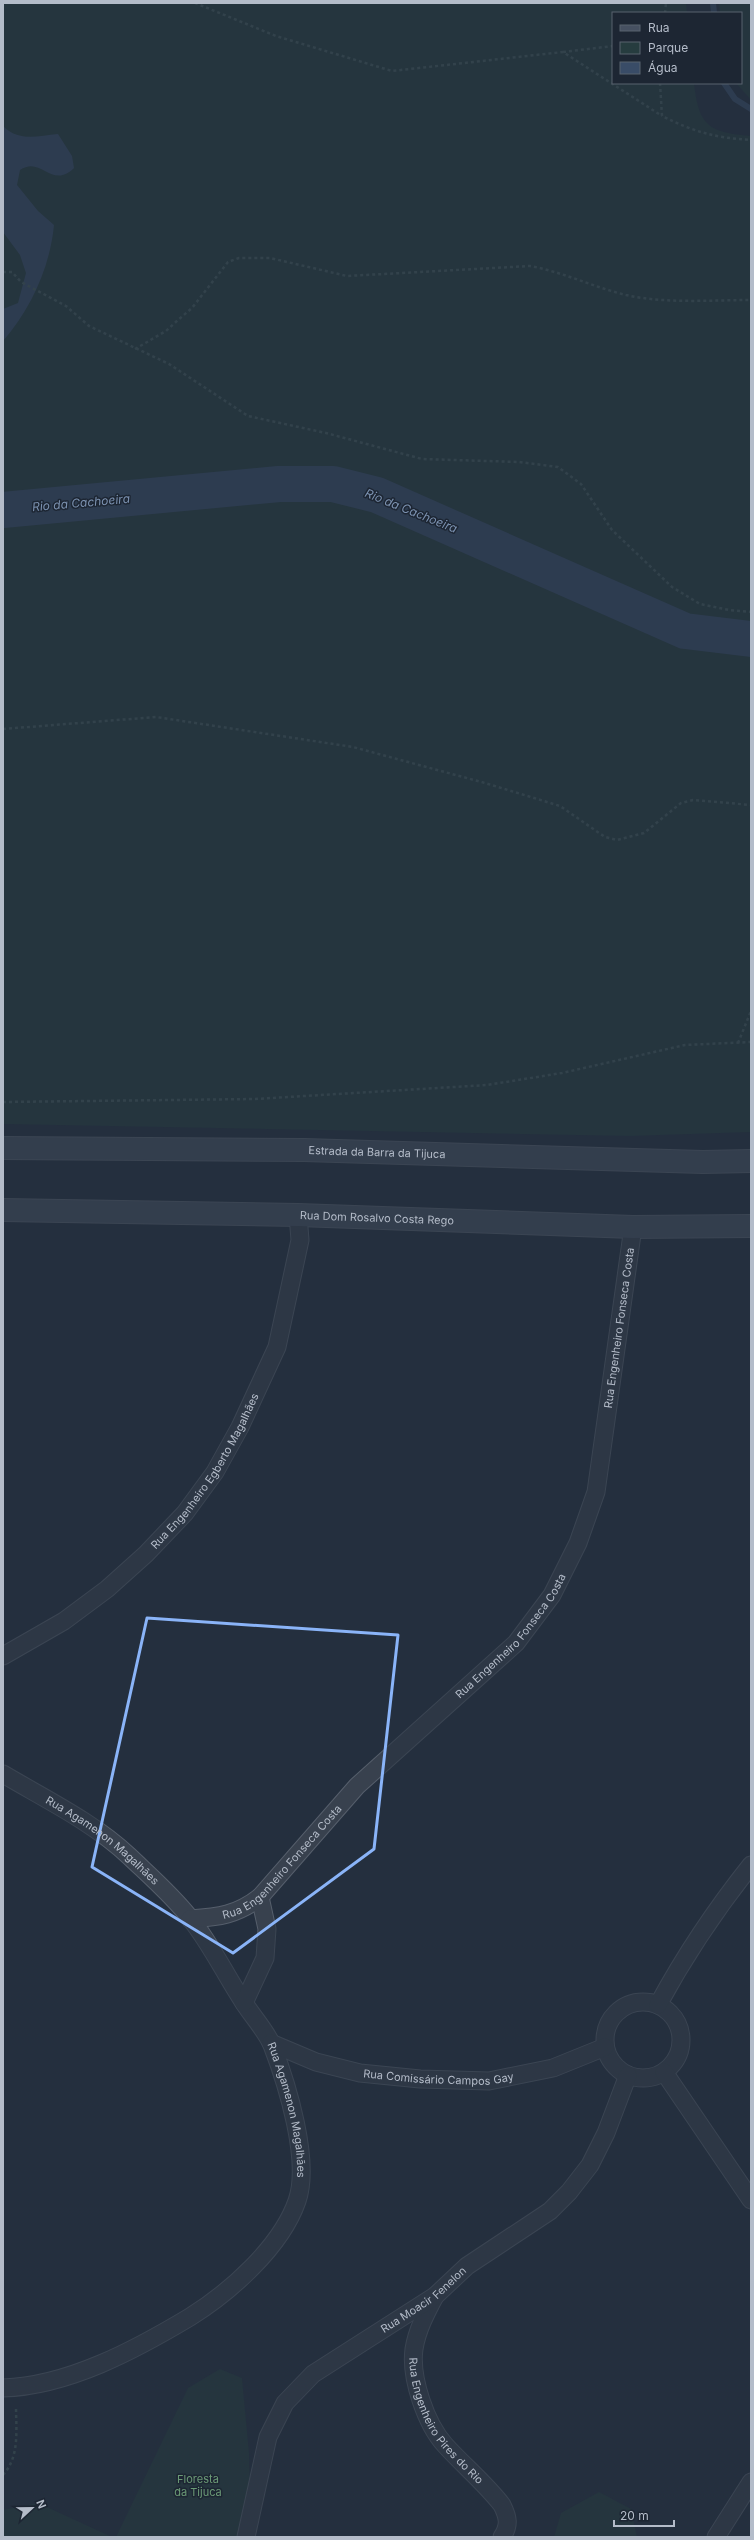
<svg xmlns="http://www.w3.org/2000/svg" width="754" height="2540" font-family="Inter,sans-serif">
<rect width="100%" height="100%" fill="#242f3e"/>
<g fill="#263c3f">
<path d="M3,3H686L687,13H613V83H694C699,127 709,132 751,136V1132L630,1136L3,1124Z"/>
<path d="M719,3H751V100L736,83H741V13H720Z"/>
<path d="M220,2369L242,2378L249,2453L251,2537H116L188,2388Z"/>
<path d="M599,2492L631,2509L637,2537H554L561,2513Z"/>
<path d="M38,2503L112,2537H3V2510Z"/>
</g>
<path fill="#394c67" d="M3,126C19,142 37,136 58,134L72,156L74,168C52,190 41,155 20,170L17,185L38,211L54,225C50,267 31,309 3,341V309L18,303L26,273L20,255L3,232Z"/>
<g fill="none" stroke-linecap="round" stroke-linejoin="round">
<g stroke="#394c67" stroke-width="6">
<path d="M713,3L714,13"/>
<path d="M724,83L735,99L751,109"/>
</g>
<path stroke="#394c67" stroke-width="36" d="M3,510L279,484H333L377,495L685,631L751,639"/>
<g stroke="#565f6c" stroke-width="19">
<g id="street">
<path id="s1" d="M3,1656L64,1621L107,1589L146,1554L185,1513L215,1472L240,1427L277,1347L300,1240L298,1215"/>
<path id="s2" d="M3,1774C45,1799 93,1822 129,1856C150,1876 173,1896 190,1918C211,1944 226,1976 244,2003C253,2017 266,2031 272,2045C287,2084 311,2161 297,2201C281,2247 230,2292 190,2317C135,2350 68,2386 3,2388"/>
<path id="s3" d="M190,1919C219,1917 237,1915 260,1897L357,1786L516,1643L552,1595L578,1543L596,1492L633,1227"/>
<circle cx="643" cy="2040" r="38"/>
<path d="M244,2003L265,1958L267,1929L260,1897"/>
<path d="M658,2005C685,1955 716,1909 751,1865"/>
<path id="s4" d="M271,2043L316,2062L360,2073L420,2079L489,2081L553,2068L605,2047"/>
<path d="M664,2072L751,2200"/>
<path id="s5" d="M435,2296C426,2313 417,2330 414,2349C410,2378 426,2424 445,2445C464,2466 485,2483 502,2505C508,2517 510,2525 502,2537"/>
<path id="s6" d="M246,2537L268,2437L285,2403L313,2374L435,2296L467,2266L550,2211L569,2192L590,2165L606,2133L628,2075"/>
<path d="M716,2537L751,2482"/>
</g>
</g>
<g stroke="#565f6c" stroke-width="24">
<g id="secondary">
<path id="s7" d="M3,1148L304,1150L703,1162L751,1161"/>
<path id="s8" d="M3,1210L298,1215L633,1227L751,1226"/>
</g>
</g>
<g stroke="#44595c" stroke-width="2.5" stroke-dasharray="3 3" stroke-linecap="butt">
<path d="M195,3L276,36L392,71L563,52L662,116"/>
<path d="M665,13L666,3"/>
<path d="M563,52L613,46"/>
<path d="M660,83L662,116C694,132 716,138 751,140"/>
<path d="M3,272H12L21,282L66,306L89,326L169,364L248,416L326,433L422,459L519,462L558,467L581,484L612,530L672,587L700,604L729,610L751,612"/>
<path d="M135,349L166,331L178,320L192,308L228,262L239,258H270L347,276L530,266C563,272 593,287 626,295C666,304 711,300 751,300"/>
<path d="M3,729L156,717L353,747L485,783L560,806L605,837L617,840L644,833L681,803L693,800L751,805"/>
<path d="M738,1043L751,1011"/>
<path d="M3,1102L255,1099L487,1085L562,1073L685,1045L751,1042"/>
<path d="M3,2475C20,2456 16,2430 16,2406"/>
</g>
<use href="#street" stroke="#38414e" stroke-width="17"/>
<use href="#secondary" stroke="#465061" stroke-width="22"/>
</g>
<path d="M0 0H754V2540H0ZM147,1618L398,1635L374,1849L233,1953L92,1867Z" fill="#242f3e" fill-opacity=".55" fill-rule="evenodd"/>
<path fill="none" stroke="#8ab4f8" stroke-width="3" stroke-linejoin="round" d="M147,1618L398,1635L374,1849L233,1953L92,1867Z"/>
<g text-anchor="middle" stroke-width="3" stroke-linejoin="round" paint-order="stroke">
<g font-size="11" fill="#b4bcc9" stroke="#1d2633">
<text dy="4" stroke="none"><textPath href="#s7" startOffset="374">Estrada da Barra da Tijuca</textPath></text>
<text dy="4" stroke="none"><textPath href="#s8" startOffset="374">Rua Dom Rosalvo Costa Rego</textPath></text>
<text dy="4" stroke="none"><textPath href="#s3" startOffset="774">Rua Engenheiro Fonseca Costa</textPath></text>
<text dy="4" stroke="none"><textPath href="#s1" startOffset="279">Rua Engenheiro Egberto Magalhães</textPath></text>
<text dy="4" stroke="none"><textPath href="#s3" startOffset="438">Rua Engenheiro Fonseca Costa</textPath></text>
<text dy="4" stroke="none"><textPath href="#s2" startOffset="120">Rua Agamenon Magalhães</textPath></text>
<text dy="4" stroke="none"><textPath href="#s3" startOffset="114">Rua Engenheiro Fonseca Costa</textPath></text>
<text dy="4" stroke="none"><textPath href="#s4" startOffset="173">Rua Comissário Campos Gay</textPath></text>
<text dy="4" stroke="none"><textPath href="#s2" startOffset="456">Rua Agamenon Magalhães</textPath></text>
<text dy="4" stroke="none"><textPath href="#s6" startOffset="314">Rua Moacir Fenelon</textPath></text>
<text dy="4" stroke="none"><textPath href="#s5" startOffset="139">Rua Engenheiro Pires do Rio</textPath></text>
</g>
<g font-size="11" fill="#6b9a76" stroke="#1d2633">
<text x="198" y="2483">Floresta<tspan x="198" dy="13">da Tijuca</tspan></text>
</g>
<g font-size="12" font-style="italic" fill="#7c92b1" stroke="#1d2633">
<text transform="translate(81 503) rotate(-5)" y="4">Rio da Cachoeira</text>
<text transform="translate(411 511) rotate(22)" y="4">Rio da Cachoeira</text>
</g>
</g>
<rect width="754" height="2540" fill="none" stroke="#b4bcc9" stroke-width="8"/>
<rect x="612" y="12" width="130" height="72" fill="#1d2633" stroke="#59626f"/>
<rect x="620" y="25" width="20" height="6" fill="#465061" stroke="#59626f"/>
<text x="648" y="32" font-size="12" fill="#b4bcc9">Rua</text>
<rect x="620" y="42" width="20" height="12" fill="#263c3f" stroke="#59626f"/>
<text x="648" y="52" font-size="12" fill="#b4bcc9">Parque</text>
<rect x="620" y="62" width="20" height="12" fill="#394c67" stroke="#59626f"/>
<text x="648" y="72" font-size="12" fill="#b4bcc9">Água</text>
<g transform="translate(32 2508) rotate(68)" stroke="#1d2633" stroke-width="3" paint-order="stroke">
<path d="M0-3L7 15L0 10L-7 15Z" fill="#b4bcc9"/>
<text y="-6" font-size="11" font-weight="bold" text-anchor="middle" fill="#b4bcc9">N</text>
</g>
<path d="M614 2520v6h60v-6" fill="none" stroke="#b4bcc9" stroke-width="2"/>
<text x="620" y="2520" font-size="12" fill="#b4bcc9" stroke="#1d2633" stroke-width="3" paint-order="stroke">20 m</text>
</svg>
